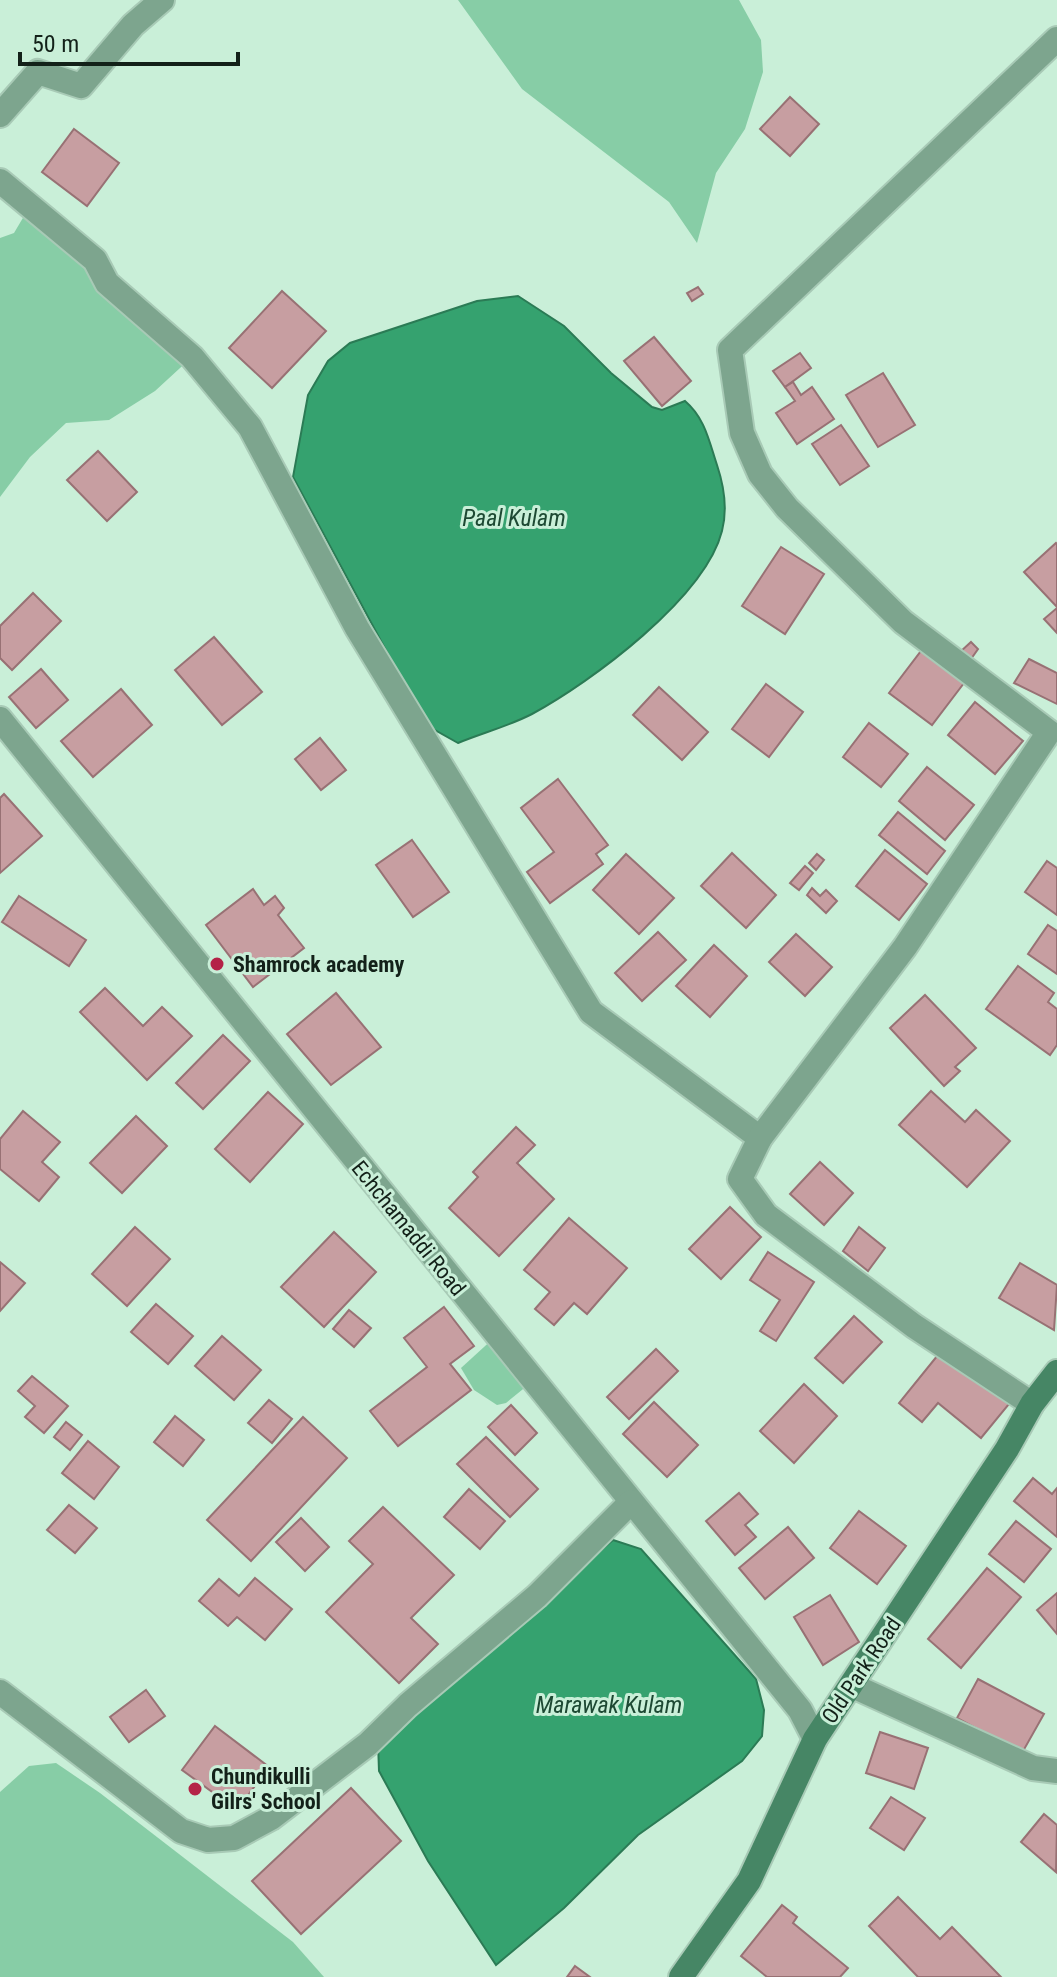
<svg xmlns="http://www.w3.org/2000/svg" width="1057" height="1977" font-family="'Roboto Condensed',sans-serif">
<rect width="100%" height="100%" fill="#c9efd8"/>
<g fill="#87cda6">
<path d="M458,0H739L761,40L763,72L745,129L716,173L697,243L669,202L522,89Z"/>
<path d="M30,206L192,357L155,391L109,420L66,423L30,457L0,497V238L14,233Z"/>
<path d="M496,1336L533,1381L506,1403L497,1405L474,1390L461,1368Z"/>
<path d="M56,1763L100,1793L293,1942L324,1977H0V1792L29,1766Z"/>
</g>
<g fill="#35a26f" stroke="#2b7b55" stroke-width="2">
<path d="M518,296L564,326L611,373L652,407L662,410L685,401C705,418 709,441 717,465C724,486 728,508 722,531C705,598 591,682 532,714C509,726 482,733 458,743L426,725L293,477L308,395L328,361L350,343L477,301Z"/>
<path d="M613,1540L641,1549L756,1679L764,1710L762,1736L742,1761L638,1835L564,1908L496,1965L428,1861L379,1771L378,1742L404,1716Z"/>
</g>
<g fill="#c79ea1" stroke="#987174" stroke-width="2">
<path d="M790,97L819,124L790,156L760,129Z"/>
<path d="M74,129L119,163L87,206L42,172Z"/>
<path d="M698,287L703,294L692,301L687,293Z"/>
<path d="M282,291L326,331L272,388L229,348Z"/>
<path d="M654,337L691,381L662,406L624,361Z"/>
<path d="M800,353L811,368L785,387L773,371Z"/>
<path d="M883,373L915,425L878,447L846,395Z"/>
<path d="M793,382L801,395L812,387L834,419L797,444L776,413L795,401L785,387Z"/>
<path d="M841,425L869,466L840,485L812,444Z"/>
<path d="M98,451L137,492L107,521L67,480Z"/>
<path d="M1056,543L1057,544V607L1024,572Z"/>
<path d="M781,547L824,574L785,634L742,606Z"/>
<path d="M33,593L61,621L12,670L0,658V626Z"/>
<path d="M1057,608V633L1044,619Z"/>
<path d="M214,637L262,692L222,725L175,670Z"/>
<path d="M971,642L978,649L971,659L960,652Z"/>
<path d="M921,651L964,683L932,725L889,693Z"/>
<path d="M1029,659L1057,673V704L1014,683Z"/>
<path d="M41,669L68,700L36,728L9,697Z"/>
<path d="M766,684L803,712L769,757L732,729Z"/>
<path d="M659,687L708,732L682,760L633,715Z"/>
<path d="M121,689L152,725L93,777L61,741Z"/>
<path d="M975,702L1023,741L995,774L948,735Z"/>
<path d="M869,723L908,754L881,787L843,757Z"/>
<path d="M320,738L346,770L321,790L295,759Z"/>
<path d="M927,767L974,805L945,840L899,801Z"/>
<path d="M558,779L608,845L596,854L603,864L550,903L527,872L554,852L521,808Z"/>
<path d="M4,794L42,836L0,873V798Z"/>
<path d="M898,812L945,851L927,874L879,835Z"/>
<path d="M412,840L449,892L413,917L376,865Z"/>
<path d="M885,850L927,884L899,920L856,886Z"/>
<path d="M732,853L776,895L746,928L701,886Z"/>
<path d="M626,854L674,898L639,934L593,890Z"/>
<path d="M817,854L824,860L816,870L809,863Z"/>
<path d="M1047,861L1057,868V915L1025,892Z"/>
<path d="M805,866L813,873L799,890L790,883Z"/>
<path d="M812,888L820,896L826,890L837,901L826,913L807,895Z"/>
<path d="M253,889L264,905L275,896L284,908L278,915L304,948L253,987L206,925Z"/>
<path d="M19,896L86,940L69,966L2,922Z"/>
<path d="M1048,925L1057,931V974L1028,954Z"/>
<path d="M658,932L686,960L642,1001L615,973Z"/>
<path d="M796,934L832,967L805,996L769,962Z"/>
<path d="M714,945L747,976L710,1017L676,986Z"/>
<path d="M1018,966L1054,993L1048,1002L1057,1009V1045L1050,1055L986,1009Z"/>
<path d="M105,988L143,1026L162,1007L192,1036L147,1080L80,1012Z"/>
<path d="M336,993L381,1047L331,1085L287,1034Z"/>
<path d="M925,995L976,1048L955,1067L960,1071L944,1086L890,1028Z"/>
<path d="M223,1035L250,1061L203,1109L176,1083Z"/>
<path d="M931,1091L965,1122L976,1110L1010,1141L967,1187L899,1125Z"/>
<path d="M268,1092L303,1124L250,1182L215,1149Z"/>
<path d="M23,1111L60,1142L42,1162L59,1177L39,1201L0,1169V1139Z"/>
<path d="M136,1116L167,1146L122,1193L90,1163Z"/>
<path d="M516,1127L535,1145L517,1163L554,1199L499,1256L449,1208L478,1177L473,1172Z"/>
<path d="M820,1162L853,1193L824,1225L790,1194Z"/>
<path d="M730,1207L761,1237L721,1279L689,1249Z"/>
<path d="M569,1218L627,1268L587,1314L574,1303L554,1325L535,1309L550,1292L524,1270Z"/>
<path d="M135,1227L170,1259L127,1306L92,1274Z"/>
<path d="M859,1227L885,1248L868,1271L843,1251Z"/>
<path d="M334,1232L376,1272L324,1327L281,1287Z"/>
<path d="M768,1252L814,1282L776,1341L760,1331L780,1300L750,1280Z"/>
<path d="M0,1262L25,1283L0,1311Z"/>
<path d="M1020,1263L1057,1285L1054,1330L999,1298Z"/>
<path d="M156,1304L193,1336L168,1364L131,1332Z"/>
<path d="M444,1307L474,1346L450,1364L471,1390L398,1446L370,1411L427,1367L404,1338Z"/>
<path d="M349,1310L371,1328L354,1347L333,1329Z"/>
<path d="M854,1316L882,1342L843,1383L815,1358Z"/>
<path d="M222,1336L261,1370L234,1400L195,1366Z"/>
<path d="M656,1349L678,1371L629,1419L607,1397Z"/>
<path d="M942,1350L1009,1404L981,1438L938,1403L922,1422L899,1403Z"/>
<path d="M32,1376L68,1406L44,1433L25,1417L35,1406L18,1391Z"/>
<path d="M804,1384L837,1416L794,1463L760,1431Z"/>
<path d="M269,1400L292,1419L272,1443L248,1423Z"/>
<path d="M654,1402L698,1445L667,1477L623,1434Z"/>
<path d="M511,1405L537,1433L515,1455L488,1427Z"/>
<path d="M175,1416L204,1440L183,1466L154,1442Z"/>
<path d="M303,1417L347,1458L251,1561L207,1520Z"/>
<path d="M66,1422L82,1435L70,1450L54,1437Z"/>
<path d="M486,1437L538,1489L510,1517L457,1464Z"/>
<path d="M88,1441L119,1467L94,1499L62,1473Z"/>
<path d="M1033,1478L1052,1494L1057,1488V1537L1014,1501Z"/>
<path d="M469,1489L505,1521L480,1549L444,1517Z"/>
<path d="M739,1493L758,1514L745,1525L756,1537L735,1555L706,1521Z"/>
<path d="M69,1505L97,1528L75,1553L47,1530Z"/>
<path d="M383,1507L454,1575L411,1618L438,1644L399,1683L326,1612L373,1564L349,1541Z"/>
<path d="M859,1511L906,1546L877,1584L830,1548Z"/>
<path d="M301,1518L329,1547L305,1571L276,1542Z"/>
<path d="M1016,1521L1051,1549L1024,1582L989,1554Z"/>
<path d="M788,1527L814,1558L765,1599L739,1568Z"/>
<path d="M987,1568L1021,1597L961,1668L928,1639Z"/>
<path d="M255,1578L292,1609L265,1640L237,1617L228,1626L199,1601L219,1579L239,1596Z"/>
<path d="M1057,1593V1634L1037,1610Z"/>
<path d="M830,1595L859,1642L823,1665L794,1617Z"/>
<path d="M978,1679L1044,1714L1022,1753L957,1718Z"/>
<path d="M146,1690L165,1716L129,1742L110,1717Z"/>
<path d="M215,1726L269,1767L237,1810L182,1770Z"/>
<path d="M880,1732L928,1748L914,1789L866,1773Z"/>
<path d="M351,1788L401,1841L301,1934L252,1881Z"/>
<path d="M891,1797L925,1818L904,1850L870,1828Z"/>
<path d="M1044,1814L1057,1825L1056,1872L1021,1842Z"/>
<path d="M898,1897L940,1939L952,1927L1001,1977H918L869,1926Z"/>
<path d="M782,1905L797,1917L793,1923L848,1968L840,1977H767L741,1956Z"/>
<path d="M575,1966L590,1977H567Z"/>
</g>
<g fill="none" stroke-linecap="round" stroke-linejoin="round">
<g stroke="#a8cab6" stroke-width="28">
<g id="street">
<path d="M0,115L38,72L81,86L133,25L162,0"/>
<path d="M0,181L95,260L107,283L192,357L250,427L357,628L591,1012L760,1138"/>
<path d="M0,719L800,1710L815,1739"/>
<path d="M1032,1404L914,1326L766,1215L740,1179L760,1138L905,947L1049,732L903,622L787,508L760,474L742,433L730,350L1057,39"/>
<path d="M853,1686L1033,1768L1057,1771"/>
<path d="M0,1692L181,1831L208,1840L234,1838L271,1818L368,1744L408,1705L537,1596L631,1502"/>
</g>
</g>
<g stroke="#a8cab6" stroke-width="28">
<path id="secondary" d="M681,1977L749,1881L815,1739L1007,1449L1032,1404L1057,1372"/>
</g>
<use href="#street" stroke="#7da58e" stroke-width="24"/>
<use href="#secondary" stroke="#468665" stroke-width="24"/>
</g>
<g fill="#b42347" stroke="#c9efd8" stroke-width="3">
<circle cx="217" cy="964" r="8"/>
<circle cx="195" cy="1789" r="8"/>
</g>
<g text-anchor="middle" stroke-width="6" stroke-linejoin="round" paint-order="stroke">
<g font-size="22" font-weight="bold" fill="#132119" stroke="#c9efd8" text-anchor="start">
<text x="233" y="972">Shamrock academy</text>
<text x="211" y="1784">Chundikulli<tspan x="211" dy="25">Gilrs' School</tspan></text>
</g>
<g font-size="22" fill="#132119" stroke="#c9efd8">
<text transform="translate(409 1228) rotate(51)" y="8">Echchamaddi Road</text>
<text transform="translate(861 1670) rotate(-56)" y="8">Old Park Road</text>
</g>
<g font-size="24" font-style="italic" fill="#1d4933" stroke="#c9efd8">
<text x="514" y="526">Paal Kulam</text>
<text x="609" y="1713">Marawak Kulam</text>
</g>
</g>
<path d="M20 52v12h218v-12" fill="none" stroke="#132119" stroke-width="4"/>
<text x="32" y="52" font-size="24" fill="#132119" stroke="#c9efd8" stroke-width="6" paint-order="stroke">50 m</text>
</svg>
